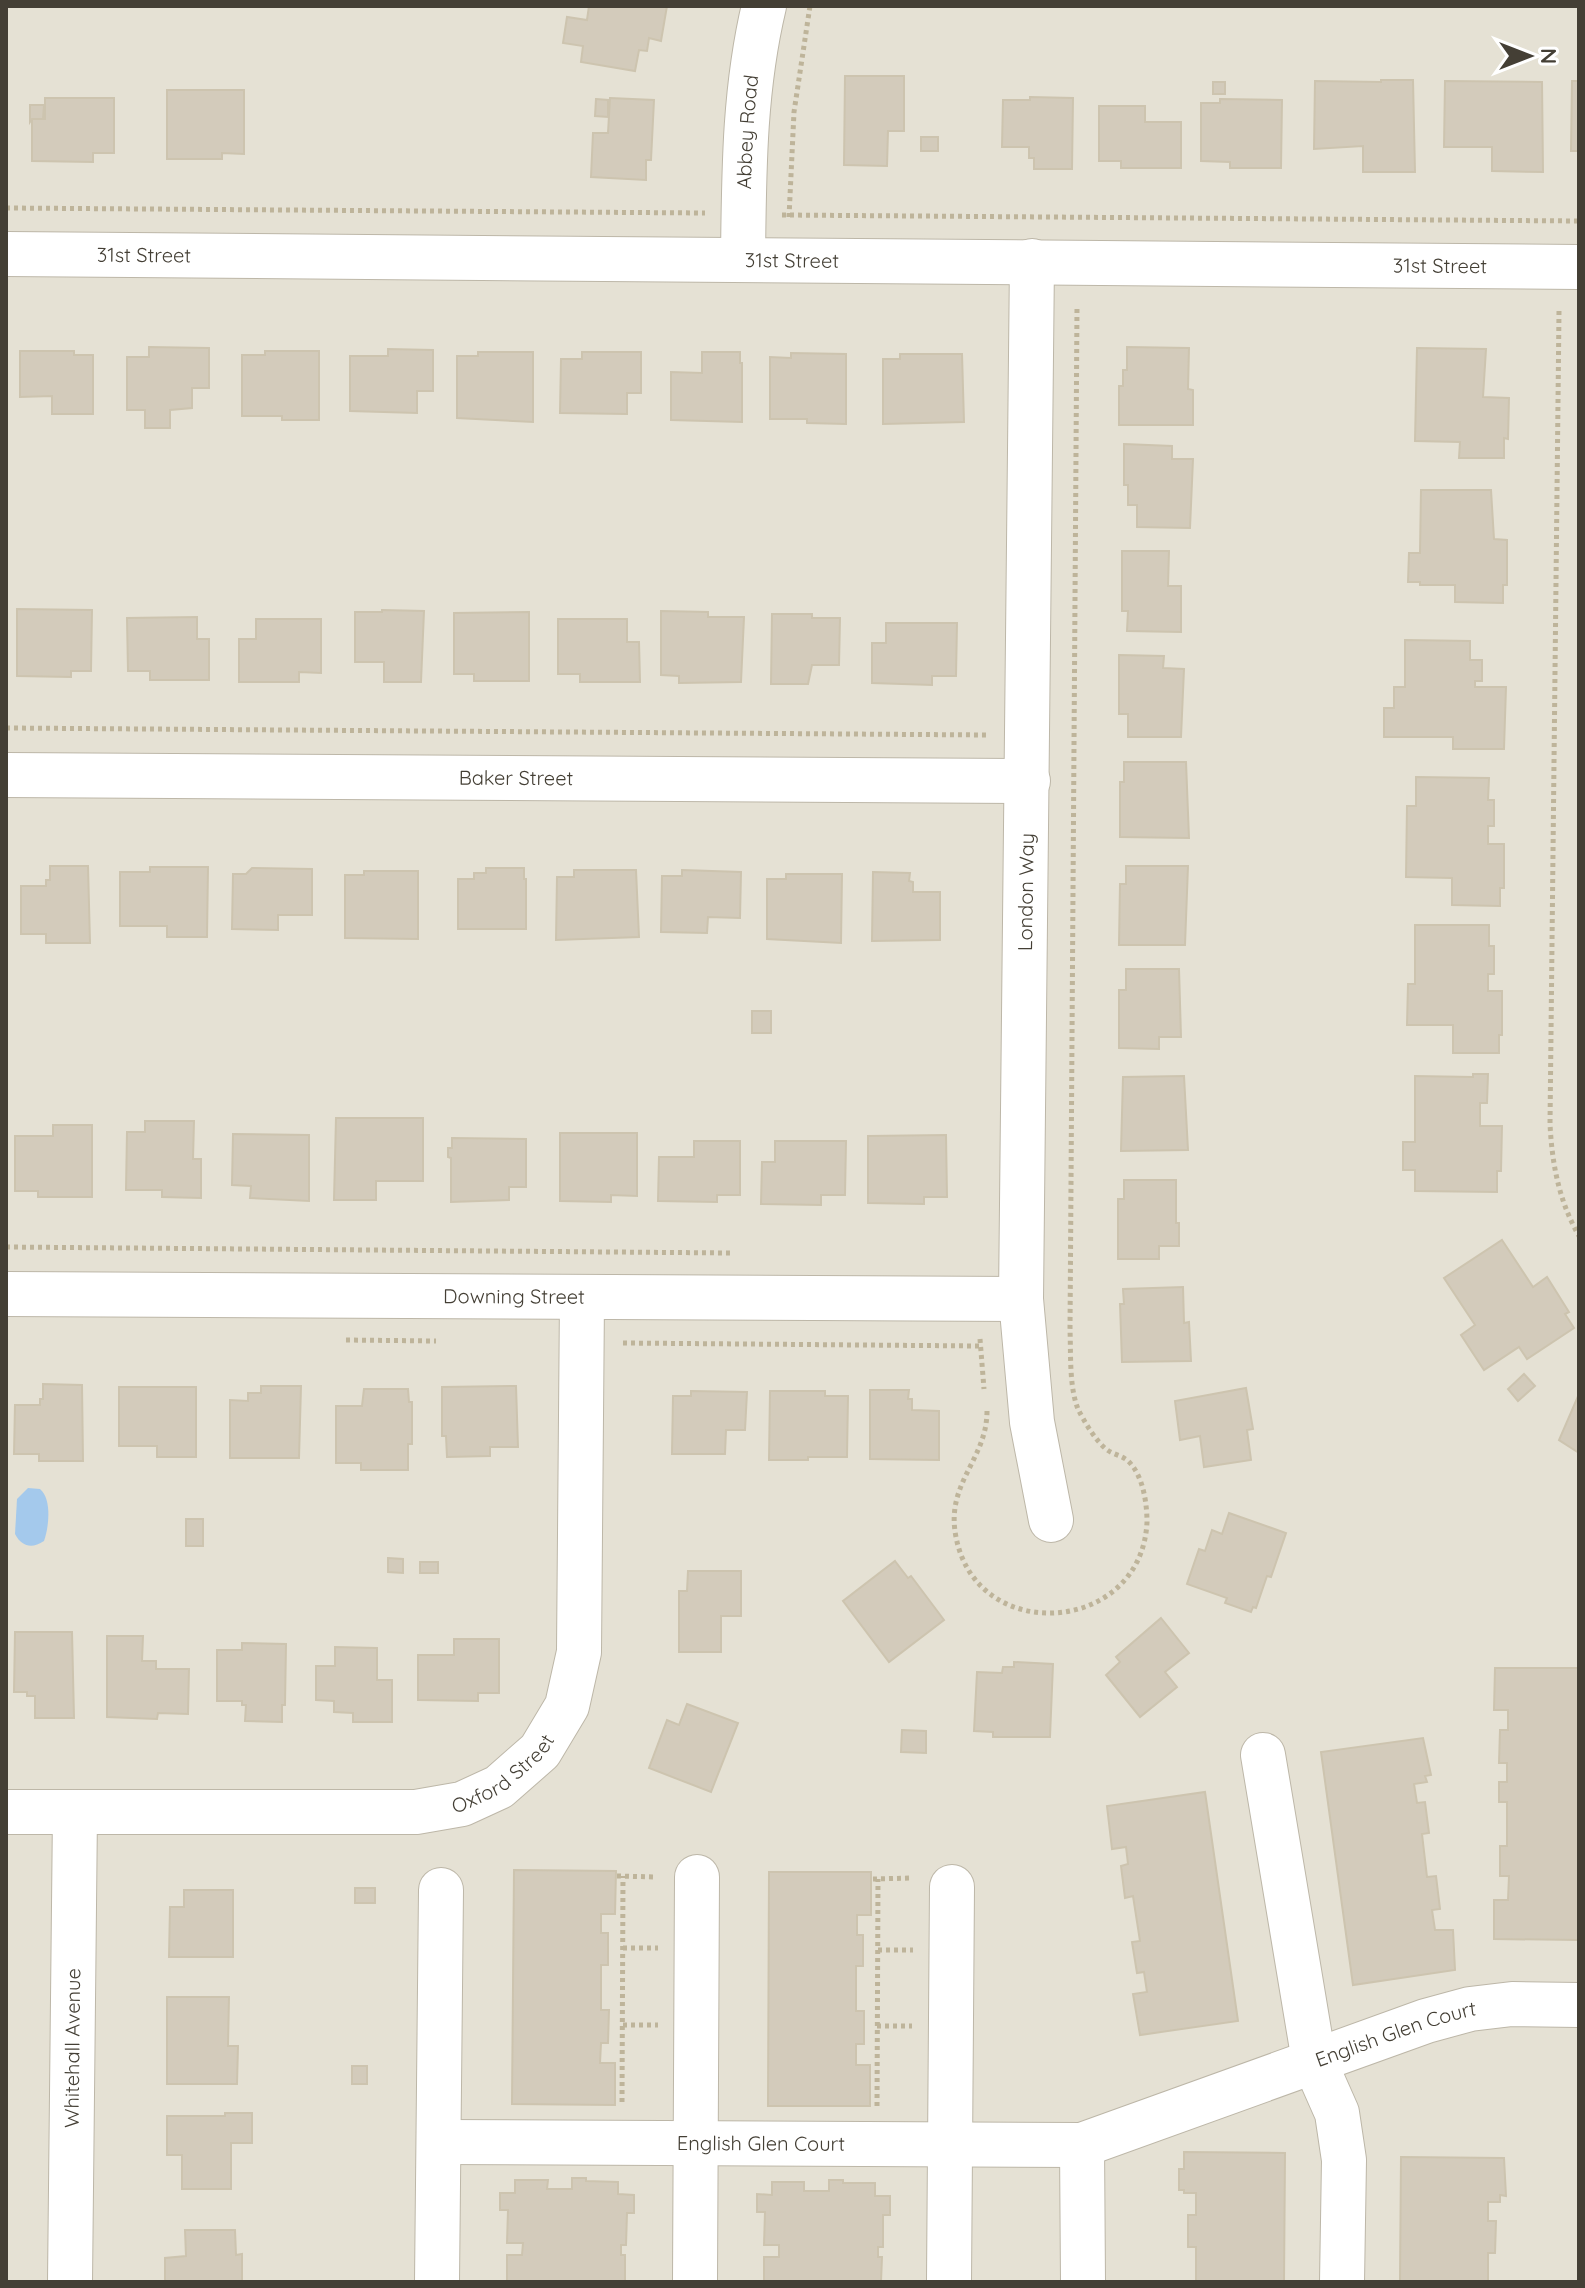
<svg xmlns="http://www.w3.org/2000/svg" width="1585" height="2288" font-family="Quicksand,sans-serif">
<rect width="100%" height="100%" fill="#f2efe5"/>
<rect fill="#e5e1d4" x="6" y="6" width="1573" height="2276"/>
<path fill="#a4c9ec" d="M28,1488L40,1489C52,1499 49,1527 44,1541C32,1549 22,1547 15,1534L17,1499Z"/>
<g fill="#d3cbbb" stroke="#cdc4af" stroke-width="2">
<path d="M589,6H667L661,41L649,38L647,51L639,50L635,71L581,62L583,46L563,43L567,17L587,20Z"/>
<path d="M845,76H904V131H888L887,166L844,165Z"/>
<path d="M1381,80H1413L1415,172H1363V146L1314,149L1315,81L1381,82Z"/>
<path d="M1445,81L1542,82L1543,172L1492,171V147H1444Z"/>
<path d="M1572,81H1579V151H1571Z"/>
<rect x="1213" y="82" width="12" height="12"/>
<path d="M167,90H244V154L222,153V159H167Z"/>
<path d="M1030,97L1073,98L1072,169H1034V158H1029V147H1002L1003,100H1030Z"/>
<path d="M45,98H114V153H93V162L32,161V119H45Z"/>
<path d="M610,98L654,100L651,160H646V180L591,177L593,133H608Z"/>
<path d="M596,99L608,100V117L595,116Z"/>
<path d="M1220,99L1282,100L1281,168H1230V162L1201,161V103H1220Z"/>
<path d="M30,105H44L43,119H32L30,122Z"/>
<path d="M1099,106H1145V122H1181V168H1121V161H1099Z"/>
<rect x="921" y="137" width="17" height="14"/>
<path d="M149,347L209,348V388H192V408L170,410V428H145V410H127V357H149Z"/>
<path d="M1127,347L1189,348L1188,389L1193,390V425H1119V386H1123V370H1127Z"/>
<path d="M1417,348L1486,349L1483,397L1509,398L1508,439L1504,438V458H1459L1460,442L1415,441Z"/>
<path d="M388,349L433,350V391H417V413L350,411V356H388Z"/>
<path d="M20,351H74V355H93V414H52V396L20,397Z"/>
<path d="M265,351H319V420H282V416H242V355H265Z"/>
<path d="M478,352H533V422L457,418V356H478Z"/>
<path d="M582,352H641V393H627V414L560,413L561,359H582Z"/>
<path d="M702,352H740V363H742V422L671,420V372L702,373Z"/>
<path d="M791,353L846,354V424L807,423V419H770V357L791,358Z"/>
<path d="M900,354H962L964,422L883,424V359H900Z"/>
<path d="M1124,444L1172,446V459H1193L1190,528L1137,527V505H1128V485H1124Z"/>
<path d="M1421,490H1491L1494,539L1507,540V585H1503V603L1455,602V585H1420V582H1408L1409,553H1420Z"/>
<path d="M1122,551H1169L1168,586H1181V632L1127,631L1128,611H1122Z"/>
<path d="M17,609L92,610L91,671H71V677L17,676Z"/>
<path d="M382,610L424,611L421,682H384V662H355V612H382Z"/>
<path d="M661,611L708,612V617H744L741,682L679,683V676L661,675Z"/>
<path d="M529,612V681H474V674H454V613Z"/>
<path d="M772,614H812V618H840L839,665H812L808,684H771Z"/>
<path d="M197,617V639H209V680H150V671H128L127,618Z"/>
<path d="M256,619H321V673L299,672V682H239V639H256Z"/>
<path d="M558,619H627V642H639L640,682H580V674H558Z"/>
<path d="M886,623H957L956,676H932V685L872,683V643H886Z"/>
<path d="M1405,640L1470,641V660H1482V681H1475V687H1506L1504,749H1453V737H1384V708H1394V687H1405Z"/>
<path d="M1119,655L1164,656L1163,668L1184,669L1181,737H1128V714H1119Z"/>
<path d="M1124,762H1186L1189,838L1120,837V782H1124Z"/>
<path d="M1416,777L1489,778L1488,800H1494V826H1488V844H1504V888H1500V906L1452,905V878L1406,877L1407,806H1416Z"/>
<path d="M50,866H88L90,943H46V934H21V886H46V880H50Z"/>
<path d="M1126,866H1188L1185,945H1119L1120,884H1126Z"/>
<path d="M150,867H208L207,937H167V926H120V872H150Z"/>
<path d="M252,868L312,869V915H278V930L232,929L233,874H246Z"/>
<path d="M486,868H524V879H526V929H458V879H474V873H486Z"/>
<path d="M574,870H636L639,937L556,940L557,877H574Z"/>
<path d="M682,870L741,872L740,918L708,917L707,933L661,932L662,876H682Z"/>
<path d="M364,871H418V939L345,938V875H364Z"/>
<path d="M873,872L910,873L909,881L913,882V892H940V940L872,941Z"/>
<path d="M786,874H842L841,943L767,939V879H786Z"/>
<path d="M1415,925H1489V946H1494V974H1488V991H1502V1035H1499V1053H1453V1025H1407L1408,984H1415Z"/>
<path d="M1126,969H1179L1181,1037H1159V1049L1119,1048V990H1126Z"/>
<rect x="752" y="1011" width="19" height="22"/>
<path d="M1473,1074H1488L1487,1103H1480V1126H1502L1501,1171H1497V1192L1415,1191V1170H1403V1142H1415V1076L1473,1077Z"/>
<path d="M1184,1076L1188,1150L1121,1151L1123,1077Z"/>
<path d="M336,1118H423V1181H376V1200H334Z"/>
<path d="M145,1121H194L193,1159H201V1198L162,1197V1190H126L127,1132H145Z"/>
<path d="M53,1125H92V1197H38V1191H15V1136H53Z"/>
<path d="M560,1133H637V1196L611,1195V1202L560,1201Z"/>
<path d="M233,1134L309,1135V1201L250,1198L251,1186L232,1185Z"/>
<path d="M946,1135L947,1197H924V1204L868,1203V1136Z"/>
<path d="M452,1138L526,1139V1187H509V1200L451,1202V1158L448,1157V1148H452Z"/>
<path d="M694,1141H740V1195H717V1202L658,1201L659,1157H694Z"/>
<path d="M775,1141H846L845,1195H821V1205L761,1204L762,1162H775Z"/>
<path d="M1124,1180H1176V1223H1179V1246H1159V1259H1118V1199H1124Z"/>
<path d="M1502,1240L1533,1287L1547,1277L1569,1312L1565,1314L1574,1328L1527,1359L1519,1347L1484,1370L1461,1335L1475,1325L1444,1278Z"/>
<path d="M1183,1287L1184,1323L1189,1322L1191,1361L1122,1362L1120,1304H1124L1123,1289Z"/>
<path d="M1524,1374L1535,1386L1518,1401L1508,1389Z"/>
<path d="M43,1384L82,1385L83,1461H39V1454H14L15,1405H40V1399H43Z"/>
<path d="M261,1386H301L299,1458H230V1400L248,1401V1393H261Z"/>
<path d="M516,1386L518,1447H490V1456L447,1457L446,1436H442V1387Z"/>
<path d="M119,1387H196V1457H157V1446H119Z"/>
<path d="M1246,1388L1253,1429L1247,1430L1251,1460L1204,1467L1200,1436L1180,1440L1175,1401Z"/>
<path d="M364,1389H408L409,1402H412V1444H408V1470H361V1463H336V1406H362Z"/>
<path d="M870,1390H909L908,1399H912V1410L939,1411V1460L870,1459Z"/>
<path d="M691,1391L747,1392L745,1430H726L725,1454H672L673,1396H691Z"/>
<path d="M770,1391H825V1396H848L847,1457H808V1460H769Z"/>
<path d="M1579,1394V1453L1559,1440Z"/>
<path d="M1229,1513L1286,1533L1271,1577L1267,1576L1256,1608L1253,1607L1251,1612L1225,1603L1227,1598L1187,1584L1199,1549L1205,1551L1212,1530L1222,1534Z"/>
<rect x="186" y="1519" width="17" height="27"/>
<path d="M388,1558L403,1559V1573L388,1572Z"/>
<path d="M895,1561L908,1578L911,1576L944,1620L889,1662L843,1601Z"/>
<rect x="420" y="1562" width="18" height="11"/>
<path d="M688,1571H741V1616H721V1652H679V1591H687Z"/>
<path d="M1161,1618L1189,1653L1165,1672L1177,1687L1140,1717L1106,1675L1120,1662L1116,1657Z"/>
<path d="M15,1632H72L74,1718H35V1696H27V1692H14Z"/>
<path d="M107,1636H143L142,1661H156V1669H189L188,1714L158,1713L157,1719L107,1717Z"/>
<path d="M454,1639H499V1693H478V1701L418,1700V1655H454Z"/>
<path d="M242,1643L286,1644L285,1705H282V1722L245,1721L246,1705H242V1701H217V1650H242Z"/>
<path d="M335,1647L377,1648V1680H392V1722H353V1713L334,1712V1701L316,1700V1666H335Z"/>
<path d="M1014,1662L1053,1664L1050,1737H993V1732L974,1731L977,1672L1002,1673L1003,1667H1014Z"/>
<path d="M1495,1668H1579V1940L1494,1939V1900H1508L1509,1876H1500V1846H1507V1802H1499V1782H1507V1763H1499L1500,1730H1508V1710H1494Z"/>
<path d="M687,1704L738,1723L711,1792L649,1768L667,1720L679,1725Z"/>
<path d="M902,1730L926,1731V1753L901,1752Z"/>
<path d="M1423,1738L1431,1775L1425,1776L1427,1782L1414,1784L1417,1803L1425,1802L1429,1833L1422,1834L1427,1877L1436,1876L1440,1909L1432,1910L1435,1930H1453L1455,1970L1353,1985L1321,1752Z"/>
<path d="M1205,1792L1238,2021L1140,2035L1133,1994L1147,1992L1144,1972L1137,1973L1132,1942L1140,1941L1133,1896L1125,1898L1121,1866L1128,1864L1126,1847L1112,1849L1107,1806Z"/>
<path d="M514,1870L616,1871L615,1914H601V1933H608V1965H601V2010H609L608,2043H601L600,2063H615V2105L512,2104Z"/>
<path d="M769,1872H871V1915H857V1935H863V1966H856V2011H864V2044H856V2065H870V2106H768Z"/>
<rect x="355" y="1888" width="20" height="15"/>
<path d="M184,1890H233V1957H169L170,1907H184Z"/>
<path d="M167,1997H229L228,2046H238L237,2084H167Z"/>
<rect x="352" y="2066" width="15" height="18"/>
<path d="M225,2113H252V2143H231V2189H182V2155H167V2116H225Z"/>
<path d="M1184,2152L1285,2153L1284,2282H1196V2247H1188V2215H1196V2193H1184V2190H1179V2169H1184Z"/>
<path d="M1401,2157L1504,2158L1506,2196L1500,2195V2202H1488V2221H1496L1495,2253H1488V2282H1400Z"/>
<path d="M572,2178H586V2181L618,2182V2194L634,2195V2213H627L626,2245H621V2255H625V2282H507V2255H522L523,2243H507L508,2210H500V2193H515V2180H548L547,2189H572Z"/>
<path d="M829,2180H843V2183H875V2196H890V2215H883V2247H878V2257H882L881,2282H764V2257H779V2245H764L765,2212H757V2194L772,2195V2182H804V2191H829Z"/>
<path d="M185,2230H235L236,2255L242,2254V2282H165V2258L186,2256Z"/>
</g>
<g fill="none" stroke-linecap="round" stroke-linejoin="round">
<g stroke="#bdb7a8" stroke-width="46">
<g id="minor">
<path id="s1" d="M6,254L1579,267"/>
<path id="s2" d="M743,258C744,172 744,90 764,6"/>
<path d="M1032,261L1021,1299L1032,1422L1051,1520"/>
<path id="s3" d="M6,775L1028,781"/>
<path id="s4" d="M6,1294L1021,1299"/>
<path d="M1263,1755L1314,2061L1337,2113L1344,2160L1342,2282"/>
<path id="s5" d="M6,1812H416L462,1804L499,1787L540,1751L567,1706L579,1652L582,1298"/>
<path id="s6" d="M439,2142L1082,2145L1426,2021L1470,2009L1512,2004L1579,2005"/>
<path d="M1082,2145L1083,2282"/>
<path id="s7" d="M70,2282L75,1812"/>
<path d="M437,2282L441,1890"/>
<path d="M695,2282L697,1877"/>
<path d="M949,2282L952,1887"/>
</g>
</g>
<g stroke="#beb49a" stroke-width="5" stroke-dasharray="4 4" stroke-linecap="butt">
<path d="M6,208L705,213"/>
<path d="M782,215L1579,221"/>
<path d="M789,217L794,112L810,6"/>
<path d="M1559,311L1550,1124C1552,1164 1559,1201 1579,1236"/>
<path d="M6,728L988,735"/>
<path d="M6,1247L733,1253"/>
<path d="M980,1339L984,1389"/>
<path d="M346,1340L436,1341"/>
<path d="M623,1343L981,1346"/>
<path d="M987,1411C987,1460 945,1483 956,1537C977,1647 1142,1634 1147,1522C1147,1503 1143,1474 1127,1460C1120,1455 1112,1454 1106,1449C1095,1440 1084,1421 1078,1409C1069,1386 1071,1355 1070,1330L1077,307"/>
<path d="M617,1876L656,1877"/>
<path d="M873,1879L912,1878"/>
<path d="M623,1948H658"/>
<path d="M878,1950H913"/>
<path d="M623,2025H658"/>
<path d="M877,2026H912"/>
<path d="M622,2102L623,1876"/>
<path d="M877,2106L878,1879"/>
</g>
<use href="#minor" stroke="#fff" stroke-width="44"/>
</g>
<g text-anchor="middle" stroke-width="8" stroke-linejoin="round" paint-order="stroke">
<g font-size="20" fill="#443f35" stroke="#fff">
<text dy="7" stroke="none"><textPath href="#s2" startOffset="126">Abbey Road</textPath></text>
<text dy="7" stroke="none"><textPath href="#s1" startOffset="138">31st Street</textPath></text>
<text dy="7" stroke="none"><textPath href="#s1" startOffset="786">31st Street</textPath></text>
<text dy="7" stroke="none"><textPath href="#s1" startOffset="1434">31st Street</textPath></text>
<text dy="7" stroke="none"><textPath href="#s3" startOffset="510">Baker Street</textPath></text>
<text transform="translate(1026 892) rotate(-89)" y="7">London Way</text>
<text dy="7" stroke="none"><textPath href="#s4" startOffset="508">Downing Street</textPath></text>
<text dy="7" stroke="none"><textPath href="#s5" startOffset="508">Oxford Street</textPath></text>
<text dy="7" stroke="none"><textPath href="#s6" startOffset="976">English Glen Court</textPath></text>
<text dy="7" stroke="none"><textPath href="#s7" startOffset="234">Whitehall Avenue</textPath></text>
<text dy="7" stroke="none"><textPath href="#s6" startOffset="322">English Glen Court</textPath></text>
</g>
</g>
<rect width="1585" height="2288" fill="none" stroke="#443f35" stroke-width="16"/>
<g transform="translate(1529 56) rotate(90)" stroke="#ffffff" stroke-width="6" paint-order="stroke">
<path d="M0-6L14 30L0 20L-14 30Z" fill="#443f35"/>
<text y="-12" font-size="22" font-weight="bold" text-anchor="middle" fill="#443f35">N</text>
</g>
</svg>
